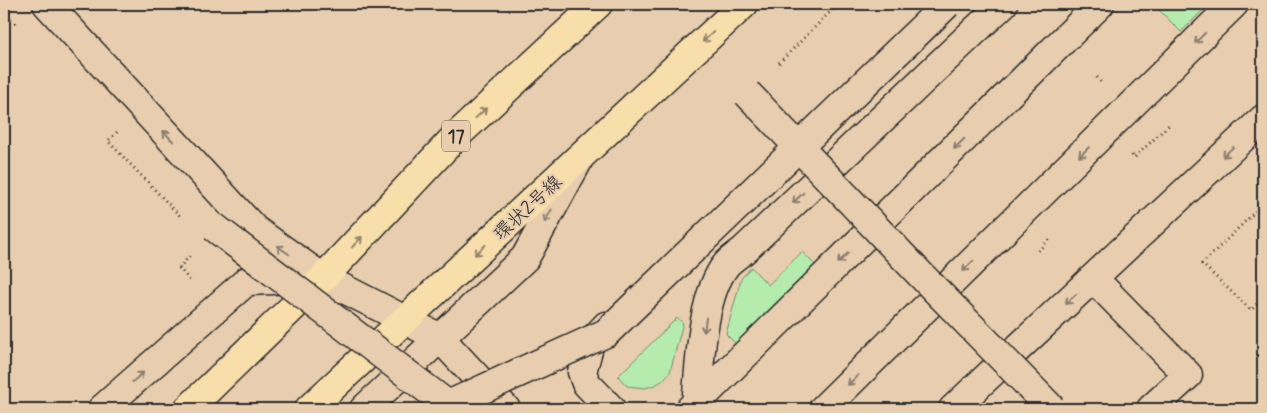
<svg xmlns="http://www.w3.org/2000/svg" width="1267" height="413" font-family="Mynerve,'Klee One',sans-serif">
<rect width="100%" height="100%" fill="#e8ceaf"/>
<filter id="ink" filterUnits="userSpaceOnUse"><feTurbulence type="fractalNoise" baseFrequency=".02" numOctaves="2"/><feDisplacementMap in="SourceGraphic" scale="10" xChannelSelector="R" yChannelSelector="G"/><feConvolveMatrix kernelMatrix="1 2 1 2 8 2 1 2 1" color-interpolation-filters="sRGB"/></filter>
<g filter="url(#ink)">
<g fill="#b5ecae" stroke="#708c6c">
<path d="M1153,4H1209L1181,32Z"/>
<path d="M802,252L816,266L736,344L726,334L741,279L751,267L768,285Z"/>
<path d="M677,318L683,323L670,372L662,381L655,385L645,388L627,386L618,376Z"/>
</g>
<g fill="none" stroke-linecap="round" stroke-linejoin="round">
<g stroke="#2b2b2b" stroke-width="31">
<g id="minor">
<path d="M47,4L255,230L323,278L440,338L506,409"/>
<path d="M1094,279L1188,375L1151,409"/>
<path d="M606,326L590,343L582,372L586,383L611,409"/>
<path d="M696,405C700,366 701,296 726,265C731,259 738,255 744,250L1003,4"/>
<path d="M102,409L247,281L299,279"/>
<path d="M364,409L525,258L578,161"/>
<path d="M690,409L1100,4"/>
<path d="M823,409L1234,4"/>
<path d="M953,409L1263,119"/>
</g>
</g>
<g stroke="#2b2b2b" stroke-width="31">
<g id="major">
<path d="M188,409L323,278L454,138L598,4"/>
<path d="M309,409L744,4"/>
</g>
</g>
<g stroke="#2b2b2b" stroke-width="3" stroke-dasharray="1 4" stroke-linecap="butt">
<path d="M4,12L16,24"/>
<path d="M779,63L838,4"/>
<path d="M1097,77L1102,84"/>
<path d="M117,132L108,141L181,217"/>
<path d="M1132,155L1134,158L1171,123"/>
<path d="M1263,204L1202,264L1251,310L1263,298"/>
<path d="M1038,251L1050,239L1049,238"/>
<path d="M179,268L192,283"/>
<path d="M1251,409L1263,397"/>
</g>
<use href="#minor" stroke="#e8ceaf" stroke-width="28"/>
<use href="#major" stroke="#f8deab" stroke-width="28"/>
<g stroke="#2b2b2b" stroke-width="31" stroke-linecap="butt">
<g id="minor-bridge">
<path d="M747,93L919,273L1052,409"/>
<path d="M214,227L448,405L606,333L947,4"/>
</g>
</g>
<path stroke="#2b2b2b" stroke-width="3" stroke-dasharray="1 4" stroke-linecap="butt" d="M179,268L191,254"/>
<use href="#minor-bridge" stroke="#e8ceaf" stroke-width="28"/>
</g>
<defs><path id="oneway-shaft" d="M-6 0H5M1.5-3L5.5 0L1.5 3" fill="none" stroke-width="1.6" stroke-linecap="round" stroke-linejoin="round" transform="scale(1.25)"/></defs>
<g stroke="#92846b">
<use href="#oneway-shaft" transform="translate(708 37) rotate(137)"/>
<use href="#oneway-shaft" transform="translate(481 113) rotate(-43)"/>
<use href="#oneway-shaft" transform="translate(357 242) rotate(-47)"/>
<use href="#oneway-shaft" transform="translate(480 250) rotate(137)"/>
</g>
<g stroke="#8a7c6d">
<use href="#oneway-shaft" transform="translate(1200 38) rotate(135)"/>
<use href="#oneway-shaft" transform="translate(168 136) rotate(-133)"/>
<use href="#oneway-shaft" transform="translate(959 144) rotate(135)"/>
<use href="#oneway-shaft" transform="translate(1084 152) rotate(135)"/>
<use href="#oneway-shaft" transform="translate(1228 152) rotate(137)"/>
<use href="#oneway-shaft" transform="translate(798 198) rotate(136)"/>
<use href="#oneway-shaft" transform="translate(548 216) rotate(119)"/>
<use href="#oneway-shaft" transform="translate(283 250) rotate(-145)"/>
<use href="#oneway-shaft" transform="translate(843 258) rotate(135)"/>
<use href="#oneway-shaft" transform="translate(968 266) rotate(135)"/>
<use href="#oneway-shaft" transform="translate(1071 299) rotate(137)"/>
<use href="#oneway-shaft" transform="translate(705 325) rotate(98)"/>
<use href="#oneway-shaft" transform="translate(138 377) rotate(-42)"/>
<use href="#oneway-shaft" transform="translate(853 380) rotate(135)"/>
</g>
</g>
<g text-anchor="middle" stroke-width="4.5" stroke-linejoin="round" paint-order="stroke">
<rect fill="#e8ceaf" stroke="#645c53" stroke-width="1" x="442" y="120.5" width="28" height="31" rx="4"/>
<g font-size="18" font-weight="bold" fill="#2b2b2b">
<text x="456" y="142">17</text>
</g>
<g font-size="19" fill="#2b2b2b" stroke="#e8ceaf">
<text transform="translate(527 207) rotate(-43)" y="7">環状2号線</text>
</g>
</g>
<rect width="1267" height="413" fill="none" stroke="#e8ceaf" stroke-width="20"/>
<rect x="10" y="10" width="1247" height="393" fill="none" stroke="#2b2b2b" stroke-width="2" filter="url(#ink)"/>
</svg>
